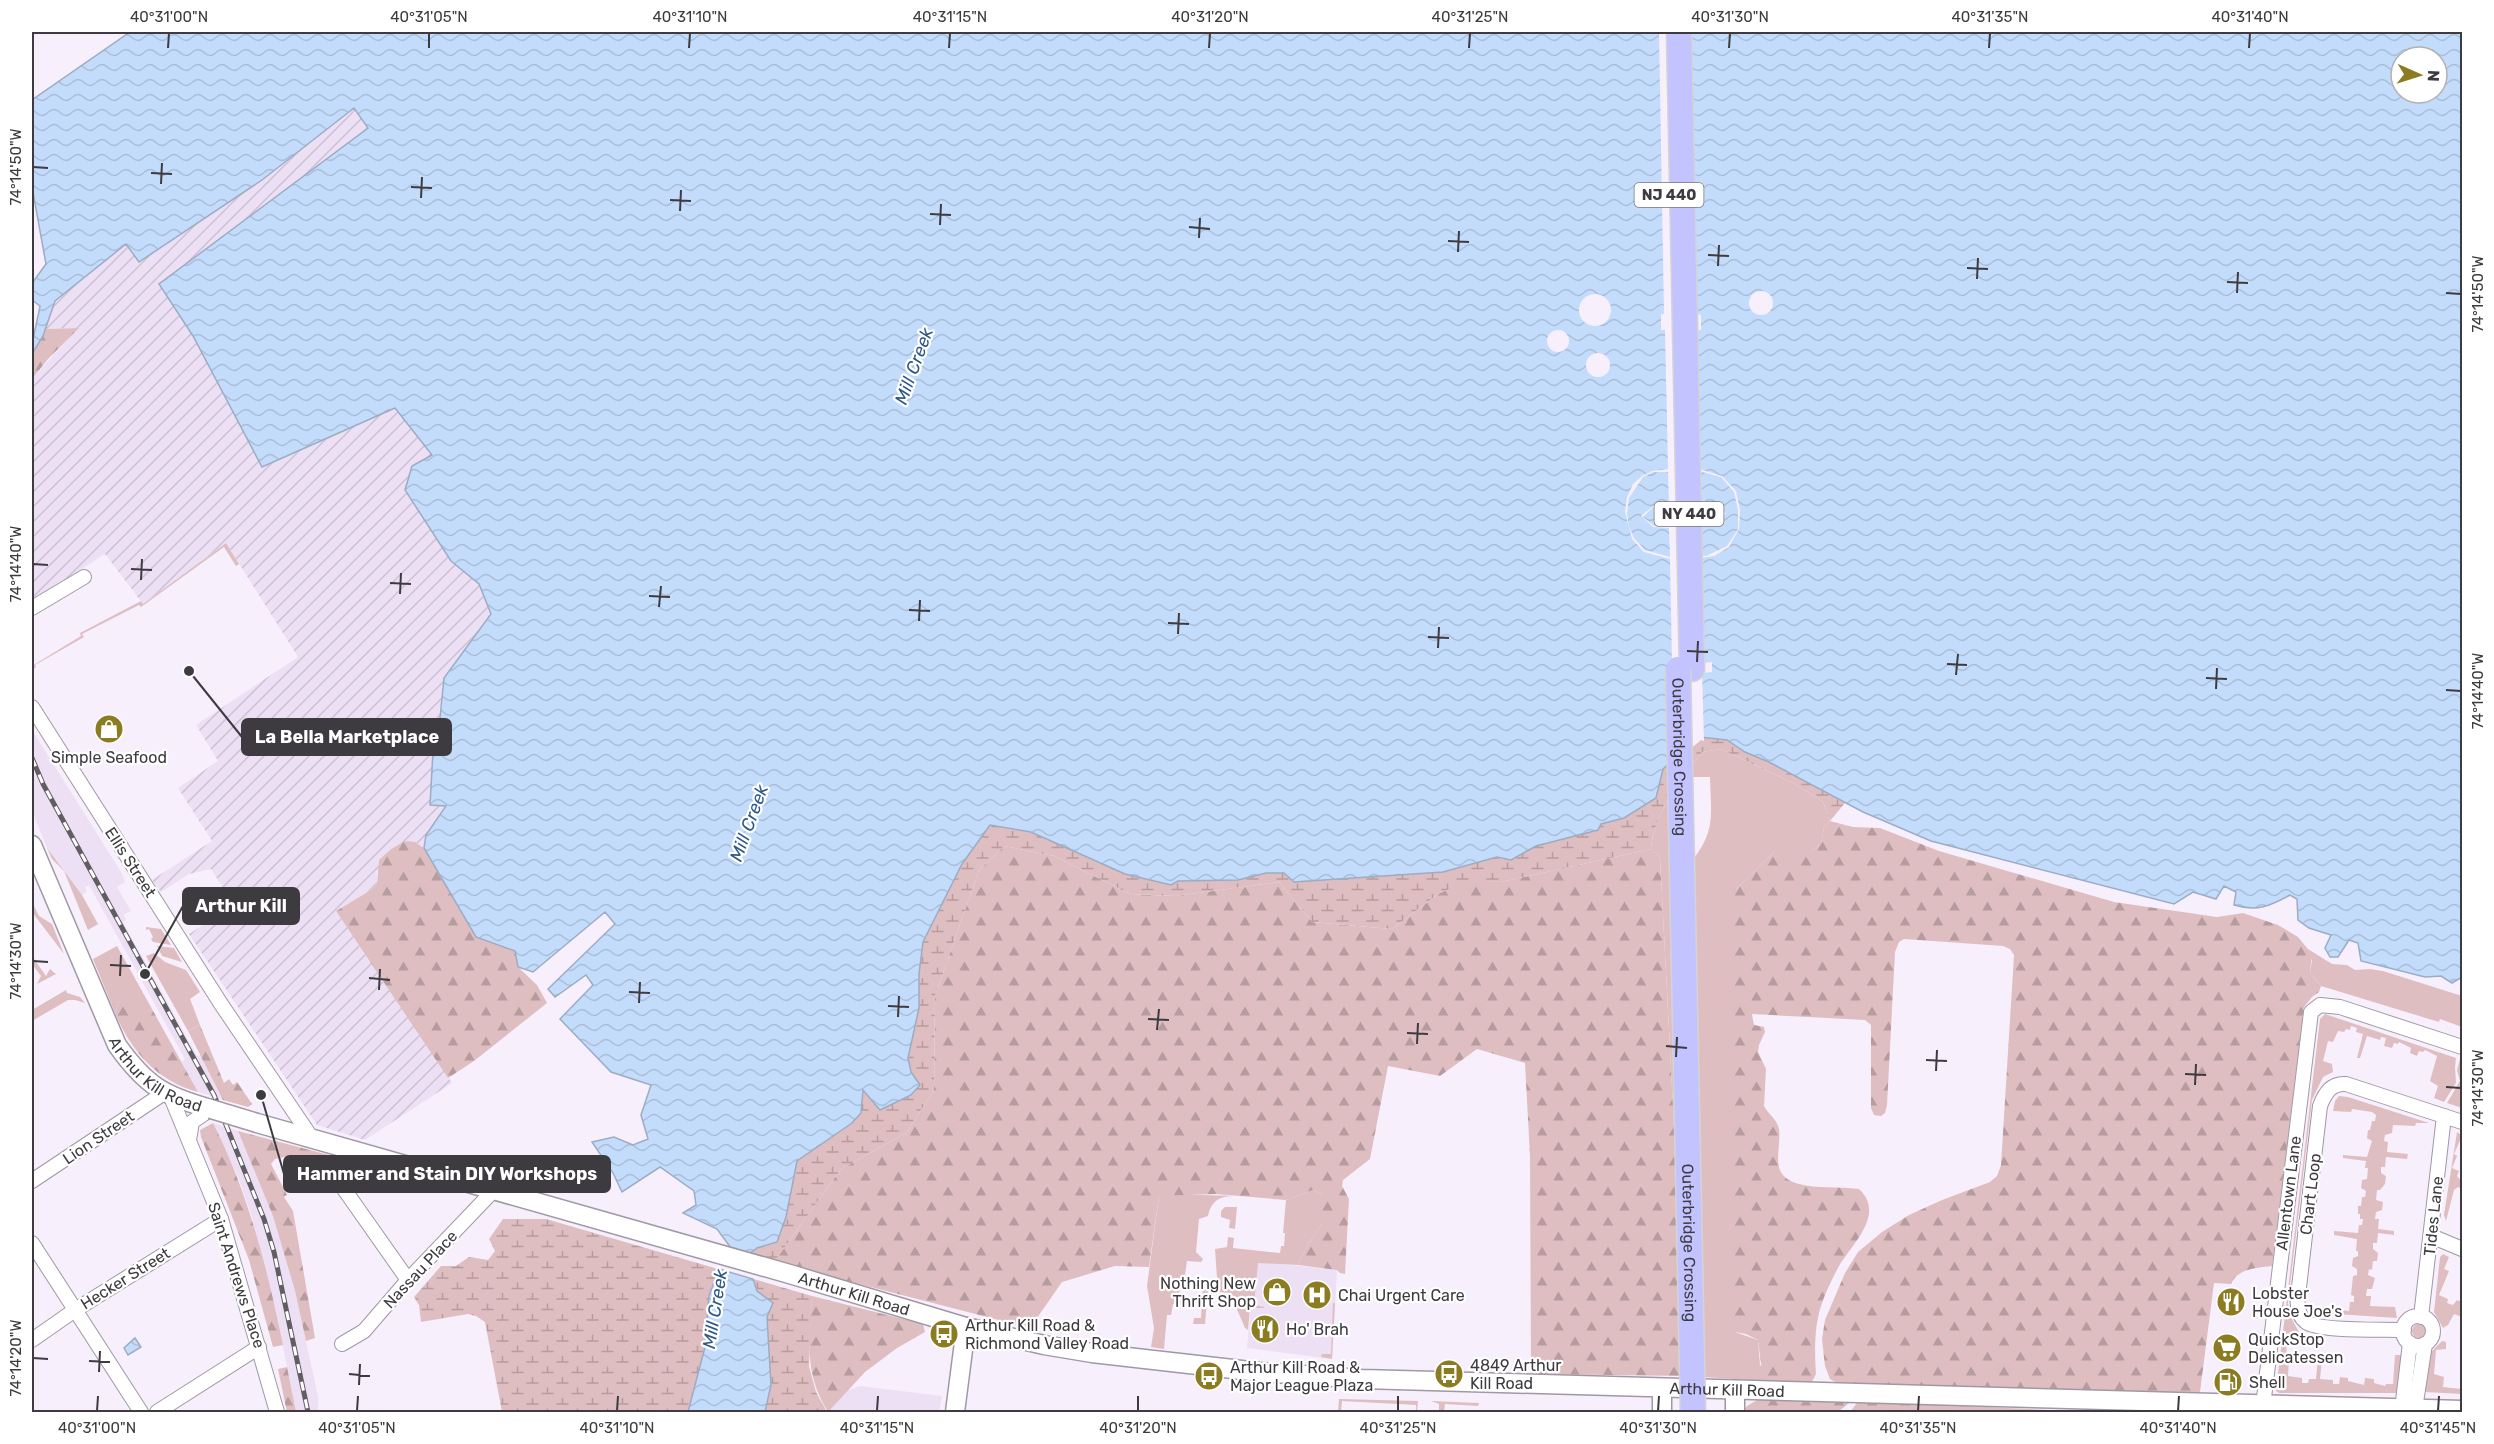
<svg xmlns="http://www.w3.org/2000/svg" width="2494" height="1444" font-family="Rubik,sans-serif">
<defs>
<pattern id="industrial-furrows" width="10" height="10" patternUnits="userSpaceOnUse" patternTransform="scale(1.5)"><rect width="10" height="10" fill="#ede0f5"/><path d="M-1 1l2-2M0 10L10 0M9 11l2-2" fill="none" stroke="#ccc1d3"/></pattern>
<pattern id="forest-firs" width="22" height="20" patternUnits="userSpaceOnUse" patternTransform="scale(1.5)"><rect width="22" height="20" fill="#dfbec1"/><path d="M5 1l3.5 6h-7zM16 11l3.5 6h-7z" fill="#b69c9e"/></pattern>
<pattern id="wetland-marsh" width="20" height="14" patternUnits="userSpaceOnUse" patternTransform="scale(1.5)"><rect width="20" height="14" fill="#dfbec1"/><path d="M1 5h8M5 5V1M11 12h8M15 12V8" fill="none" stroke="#b69c9e"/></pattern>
<pattern id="water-waves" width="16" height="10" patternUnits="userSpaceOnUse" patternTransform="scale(1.5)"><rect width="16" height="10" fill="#c4dcfb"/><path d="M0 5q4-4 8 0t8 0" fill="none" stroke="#a9bed8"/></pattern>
</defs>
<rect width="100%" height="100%" fill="#f8effd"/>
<g fill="#ede0f5">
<path d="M32,730L121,872L125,882L117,887L131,911L124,914L126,920L123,922L197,1056L201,1055L223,1100L198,1092L182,1062L185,1059L89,885L85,887L87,891L82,895L47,848L32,811Z"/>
<path d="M213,1123L238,1131L273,1215L295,1291L318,1396V1412H296L278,1322L251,1214L238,1177Z"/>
<path d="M1255,1261L1337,1270L1332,1359L1247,1348Z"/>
<path d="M860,1386L942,1396L939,1412H827L848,1390Z"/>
</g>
<path fill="url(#industrial-furrows)" d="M354,107L369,128L159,284L193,336L262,467L395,408L432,455L451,561L479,584L491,614L444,678L440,718L433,751L431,805H447L426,835L424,848L415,842L377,871V884L371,890L336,911L452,1083L365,1140L317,1125L189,934L234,905L211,869L189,874L161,892L152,880L212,841L178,788L218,761L196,725L298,657L226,543L143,604L105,554L32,601V379L78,328L45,329L55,301L126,244L139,261Z"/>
<g fill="#dfbec1" fill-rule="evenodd">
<path d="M226,543L239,564L236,566L224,547L141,607L139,605L82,634L84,637L35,665L36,667L32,670V666L81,636L80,633L141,601L143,604Z"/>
<path d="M1721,749L1795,784L1823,802L1830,821L1824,827L1821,844L1811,851H1775L1736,889L1735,1332L1758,1340L1760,1365L1780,1382L1687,1376L1660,857L1651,849C1654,812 1681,781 1702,752ZM1689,777H1710C1711,815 1716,831 1691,862Z"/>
<path d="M47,848L82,895L98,924L88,930L64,871L52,859Z"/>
<path d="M32,902L39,916L52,924L64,954L32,912Z"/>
<path d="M146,927L161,929L171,945L153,942L151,939L153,937L149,929L146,930Z"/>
<path d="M117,946L152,1009L142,1015L119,1001L115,1013L93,959Z"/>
<path d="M157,946L174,948L182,962L162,956Z"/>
<path d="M2308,949L2332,964L2347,965L2355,970L2370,969L2383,971L2462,996V1027L2440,1019L2439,1022L2321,986L2310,972L2312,961Z"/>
<path d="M154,953L165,962L186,970L200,992L190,999L200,1025L188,1031L146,956Z"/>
<path d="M32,956L46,976L50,969L56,974L37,984L41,976L32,964Z"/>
<path d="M66,990L67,993L80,997L85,1003L75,1000H68L32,1021V1010Z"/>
<path d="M2325,1014L2456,1058L2455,1067L2456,1083L2444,1102L2434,1098L2438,1086L2430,1081L2437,1056L2425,1050L2423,1052L2419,1051L2417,1056L2410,1053L2411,1048L2399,1042L2398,1044L2394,1043L2392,1048L2384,1046L2386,1038L2381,1037L2380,1040L2367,1036L2360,1058H2357L2363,1034L2356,1032L2357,1028L2351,1026L2350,1030L2346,1029L2344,1032L2338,1031L2333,1042L2328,1041L2323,1061L2332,1064L2333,1072L2323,1077L2312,1100L2288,1302L2289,1314L2299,1332L2296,1339H2287L2286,1358L2289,1359L2288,1376L2302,1378V1383H2308L2309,1379H2316L2318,1358L2322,1359L2320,1379L2333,1380V1384H2339L2340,1377L2348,1378V1381L2364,1385L2365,1378L2374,1379V1383L2385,1386L2386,1384H2393L2395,1355H2402L2403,1349L2399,1393H2279L2276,1391L2320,1019Z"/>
<path d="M2460,1059L2462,1060L2460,1073L2462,1079V1108L2447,1103L2460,1081L2457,1070Z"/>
<path d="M2339,1096L2348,1097L2429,1123H2416L2415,1126L2393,1125L2392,1133L2385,1135L2384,1141L2388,1142L2387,1152L2408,1154L2407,1159L2386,1157L2385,1167H2381V1173L2386,1176L2385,1184L2380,1190H2377L2376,1200L2383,1202L2382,1210L2376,1212L2375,1219H2379L2378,1229L2394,1231V1235L2378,1233L2377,1243H2373V1249L2378,1253L2377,1261H2373L2372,1270L2369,1269L2368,1275L2375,1278L2372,1289H2367L2366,1296H2371L2370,1306L2395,1307L2397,1318L2321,1313L2323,1306L2324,1308L2349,1311L2350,1302H2354V1296L2351,1295L2353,1276L2357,1275V1269L2352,1266L2353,1258L2358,1256V1251H2356L2357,1239L2334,1235V1231L2358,1233L2359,1225H2362L2363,1219H2360V1214H2358V1206H2361L2362,1197H2365L2366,1191L2361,1188L2362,1180L2367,1179L2368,1168H2365L2366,1161L2343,1158V1155L2367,1157L2372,1141L2367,1138L2368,1130H2370L2372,1121H2375L2376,1115L2372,1112L2352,1109L2351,1112L2333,1111L2335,1101Z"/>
<path d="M2457,1132L2462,1136L2454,1154L2457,1156L2452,1168L2459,1171L2457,1176L2462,1182V1189L2458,1187L2454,1190L2446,1221L2444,1215Z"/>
<path d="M1313,1190L1322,1194V1224L1307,1246L1298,1265L1258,1263L1254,1305L1264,1307V1308H1250L1248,1330L1245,1328L1230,1293L1218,1292L1215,1249L1227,1247L1228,1237L1234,1238L1233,1248L1280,1253L1281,1246H1284L1285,1233H1283L1286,1200Z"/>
<path d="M1165,1194L1238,1196C1222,1196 1212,1198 1208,1216L1199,1219L1196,1252L1203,1259L1201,1262L1187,1261L1185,1275L1181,1276L1179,1297L1184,1301V1305L1173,1304L1171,1315H1167L1164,1349L1151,1347L1154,1328L1147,1286L1159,1196Z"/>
<path d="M1225,1207H1237L1235,1229L1229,1228L1230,1220L1221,1217V1211Z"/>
<path d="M2443,1254L2449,1257L2444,1269L2449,1271L2439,1295L2448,1299L2447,1303L2453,1305L2457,1300L2462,1302V1317L2454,1314L2448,1325L2443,1328L2434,1312L2440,1257Z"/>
<path d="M1197,1278L1209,1279L1205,1324H1193L1194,1318H1201L1203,1283L1197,1282Z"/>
<path d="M1333,1303H1335L1332,1359L1321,1357L1322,1354H1331Z"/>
<circle cx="2419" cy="1331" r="7"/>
<path d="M2442,1341L2446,1342V1349L2436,1350L2434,1374L2444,1377L2443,1387L2462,1389V1394L2424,1392L2430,1353Z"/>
<path d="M1339,1399L1418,1401L1417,1412H1416V1405L1342,1401L1341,1412H1338Z"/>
<path d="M1431,1401L1479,1403L1478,1406L1445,1404L1444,1412H1439V1404Z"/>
</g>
<g fill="url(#forest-firs)">
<path d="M79,328L48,359L32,379V354L43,336L45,329Z"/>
<path d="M1830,821L1853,827L1880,828L1939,851L2114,902L2217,917L2243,913L2278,925L2298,937L2312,954L2310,972L2321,986L2319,992L2312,997L2304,1007L2272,1266C2257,1268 2238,1268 2231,1284L2214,1283L2200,1392L2197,1394L1837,1383L1830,1379L1825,1366L1822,1339L1825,1320L1845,1273L1858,1252L1882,1232L1909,1215L1942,1200L1990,1182L1997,1176L2001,1165L2014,955L2010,949L2003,946L1904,939L1899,942L1895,952L1887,1105L1885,1113L1881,1116L1874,1115L1871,1108V1025L1865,1020L1752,1014L1754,1025L1764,1027L1765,1032L1759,1045L1758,1052L1766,1069L1764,1106C1768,1114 1777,1119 1779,1129C1782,1151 1767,1175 1799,1184C1816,1189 1841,1186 1859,1189C1886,1214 1852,1244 1839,1266C1831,1281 1821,1301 1818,1318C1814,1336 1815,1357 1816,1374L1812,1382L1773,1381L1762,1371L1758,1340L1746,1334L1735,1332L1732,904L1736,889L1775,851H1811L1821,844L1824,827Z"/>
<path d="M406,841L415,842L424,848L476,937L515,951L518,967L537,985L547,1003L474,1061L448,1078L336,911L371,890L377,884L379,860L391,849Z"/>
<path d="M1004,846L1054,856L1130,894L1175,896L1279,882L1312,922L1392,929L1438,894L1467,880L1501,882L1651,849L1660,857L1687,1376L1531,1374L1530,1156L1525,1063L1477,1049L1440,1076L1388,1066L1370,1159L1343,1180L1342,1186L1349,1199L1345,1274L1340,1273L1337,1270L1298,1265L1307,1246L1322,1224V1194L1313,1190L1286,1200L1216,1194L1159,1196L1149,1267L1115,1266L1062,1282L1030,1328L774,1262L841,1169L906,1133L934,1090L935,996L979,870Z"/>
<path d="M130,995L142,1014L152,1009L198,1092C157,1081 131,1051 115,1013L119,1001Z"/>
<path d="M200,1025L224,1083L229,1079L233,1085L237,1082L252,1104L248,1107L223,1100L188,1031Z"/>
<path d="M213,1123C249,1194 267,1268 283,1345L273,1347L249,1260L201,1137L200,1130Z"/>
<path d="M238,1131L359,1163C325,1182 304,1150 275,1159L271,1164L287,1195L284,1197L293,1211L315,1338L306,1341L295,1291L273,1216Z"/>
<path d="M812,1296L923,1324L925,1332L897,1348L865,1372L828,1412C803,1371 810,1341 812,1296Z"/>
<path d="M287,1367L296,1412H287L278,1369Z"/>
<path d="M1757,1400L1764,1399L1849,1403L1838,1412H1743L1747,1406Z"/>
<path d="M1884,1402L2091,1412H1850L1857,1403Z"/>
</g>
<g fill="url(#wetland-marsh)">
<path d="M1700,737L1727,740L1745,752L1769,762L1845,803L1830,821L1823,802L1795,784L1721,749L1702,752C1681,781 1654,812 1651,849L1501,882L1467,881L1438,894L1392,929L1312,922L1279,882L1175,896L1130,894L1054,856L1004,846L979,870L935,996L934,1090L906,1133L841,1169L774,1262L749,1254L757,1248L777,1242L797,1161L852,1123L861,1113L863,1090L911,1072L908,1058L923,942L962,864L990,825L1031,832L1074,850L1178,881L1238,880L1266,873L1443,872L1497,857L1511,860L1536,846L1598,830L1600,824L1624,818L1656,798L1663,769Z"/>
<path d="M503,1219H546L725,1271L712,1337L688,1412H502L485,1322L476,1316L468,1314L421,1322L419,1305L414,1297L441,1266H456L469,1257L488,1260L495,1251L489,1239Z"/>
<path d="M743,1276L812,1296L809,1366L816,1392L827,1412H737Z"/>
</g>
<g fill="url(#water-waves)" stroke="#9cacc3" stroke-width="1.5" fill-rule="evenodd">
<path d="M130,32H2462V977L2452,983L2441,976L2425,977L2361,961L2358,943L2349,940L2338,957H2330L2325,948L2331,935L2309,928L2298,920L2297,899L2290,895C2270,906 2257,912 2234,905L2236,892L2224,886L2216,899L2193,892L2174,904L1931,841L1863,812L1769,762L1745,752L1727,740L1700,737L1663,769L1656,798L1624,818L1601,824L1598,830L1536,846L1511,860L1497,857L1443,872L1294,882L1284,873H1266L1238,880L1178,881L1171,885L1125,874L1031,832L990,825L962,864L923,942L919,974V1008L908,1058L911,1072L920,1085L911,1095L880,1110L863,1090L861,1113L852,1123L797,1161L786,1217L777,1242L757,1248L749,1254L731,1248L717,1229L683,1213L696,1205L694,1191L660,1167L622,1192L613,1173L592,1142L614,1137L633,1145L648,1139L641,1115L651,1085L611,1072L560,1019L593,985L586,975L555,997L548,989L615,924L605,912L533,972L518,967L515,951L476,937L424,848L426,835L446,806L430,805L433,751L440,718L444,678L491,614L479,584L451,561L405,490L412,466L432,455L395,408L262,467L193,336L159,284L368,128L354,108L262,180L139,262L126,244L55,301L43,336L32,354C32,337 37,323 40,306L32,300L33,282L46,264L32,187V100ZM2401,57H2437V93H2401Z"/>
<path d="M719,1269L753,1279L757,1291L773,1303L767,1317L771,1385L765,1412H688L705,1347L709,1296Z"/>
<path d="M135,1338L141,1347L128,1355L124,1348Z"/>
</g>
<g fill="#f8effd" fill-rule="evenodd">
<path d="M1659,32H1691L1697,314L1701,315V330H1697L1699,469L1722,476L1736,491L1740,510L1739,529L1729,547L1714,556L1701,558L1703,663L1712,662V672L1702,673L1704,741L1701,740L1674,763L1667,664L1672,663L1670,559L1644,552L1632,539L1625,512L1627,497L1633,484L1642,476L1652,471L1668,469L1665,330H1661V314H1664ZM1699,471L1721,477L1734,492L1738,510V529L1727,546L1706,556H1701L1700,527L1716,524L1726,513L1713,503L1700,500ZM1653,472H1668L1669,502L1652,507L1641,516L1653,527L1669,528L1670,557L1645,550L1634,538L1629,527L1627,513L1629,498L1643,477ZM1700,501L1712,504L1724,513L1715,523L1700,526V519L1710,518L1709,508H1700ZM1664,503H1668L1669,509L1665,510V520H1669V526H1654L1643,517L1652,508Z"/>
<circle cx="1761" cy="303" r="12"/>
<circle cx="1595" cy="310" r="16"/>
<circle cx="1558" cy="341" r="11"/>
<circle cx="1598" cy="365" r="12"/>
</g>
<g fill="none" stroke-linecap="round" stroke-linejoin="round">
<g stroke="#a098a5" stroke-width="16">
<g id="street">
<path d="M32,608L84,577"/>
<path d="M32,707L221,1004L311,1137"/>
<path d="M171,1097L221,1219L277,1412"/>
<path d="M189,1140L192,1122L211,1109"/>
<path d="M32,1181L164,1093"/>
<path d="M339,1182L408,1280"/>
<path d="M2431,1236L2462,1249"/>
<path d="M32,1243L141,1412"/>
<circle cx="2418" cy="1331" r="15"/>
<path d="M2421,1317L2444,1116"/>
<path d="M2404,1330C2384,1329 2320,1332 2306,1322C2298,1316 2297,1305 2298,1296L2320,1106C2325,1093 2331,1083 2346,1084L2462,1122"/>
<path d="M32,1340L75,1310L221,1219"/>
<path d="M342,1344L364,1331L408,1280L495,1189"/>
<path d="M2263,1406L2311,1012L2320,1005L2340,1007L2462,1047"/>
<path d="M2402,1409L2410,1343"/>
<path d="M2415,1409L2425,1344"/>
<path d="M157,1412L259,1347"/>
</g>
</g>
<g stroke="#a098a5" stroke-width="21">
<g id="secondary">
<path id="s1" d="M32,845L117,1045C146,1086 164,1096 211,1109"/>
<path id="s2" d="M257,1123L793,1275L966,1327L1044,1345L1092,1353L1259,1372L1362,1379L2462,1410"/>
<path d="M1662,1389V1412"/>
<path d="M1735,1391V1412"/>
<path d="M955,1412L966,1327"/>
</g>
</g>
<g stroke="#d5d4d5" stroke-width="27">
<path id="highway" d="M1679,32L1692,669"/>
</g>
<use href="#street" stroke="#fff" stroke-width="14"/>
<use href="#secondary" stroke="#fff" stroke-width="18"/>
<use href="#highway" stroke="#c2c3ff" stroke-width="24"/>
<g stroke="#615d63" stroke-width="5">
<path id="rail" d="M32,758L43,784L214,1095L264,1219L274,1252L308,1412"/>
</g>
<use href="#rail" stroke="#fff" stroke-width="3" stroke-dasharray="9" stroke-linecap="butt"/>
<g stroke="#a098a5" stroke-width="21" stroke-linecap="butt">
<path id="secondary-bridge" d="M211,1109L257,1123"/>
</g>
<g stroke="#d5d4d5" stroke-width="27" stroke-linecap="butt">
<g id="highway-bridge">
<path id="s3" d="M1678,669L1693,1412"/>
</g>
</g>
<use href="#secondary-bridge" stroke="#fff" stroke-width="18"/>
<use href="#highway-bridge" stroke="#c2c3ff" stroke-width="24"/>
</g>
<path fill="none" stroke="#3e3b40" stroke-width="2" d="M168,48L169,33M429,48V33M689,48L690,33M949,48L950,33M1209,48L1210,33M1469,48L1470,33M1729,48L1730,33M1989,48L1990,33M2249,48L2250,33M33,167L48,168M151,173L172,174M161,184L162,163M411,187L432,188M421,198L422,177M670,200L691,201M680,211L681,190M930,214L951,215M940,225L941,204M1189,227L1210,229M1199,238L1200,218M1448,241L1469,242M1458,252L1459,231M1708,255L1729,256M1718,266L1719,245M1967,268L1988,269M1977,279L1978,258M2227,282L2248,283M2237,293L2238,272M2446,293L2461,294M33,564L48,565M131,569L152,570M141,580L142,559M390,583L411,584M400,594L401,573M649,596L670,597M659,607L661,586M909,610L930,611M919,621L920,600M1168,623L1189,624M1178,634L1179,613M1428,637L1449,638M1438,648L1439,627M1687,651L1708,652M1697,662L1698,641M1947,664L1967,665M1956,675L1958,654M2206,678L2227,679M2216,689L2217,668M2446,690L2461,691M33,961L48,962M110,965L131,966M120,976L121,955M369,978L390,980M379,990L380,969M629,992L650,993M639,1003L640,982M888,1006L909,1007M898,1017L899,996M1148,1019L1169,1020M1157,1030L1159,1009M1407,1033L1428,1034M1417,1044L1418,1023M1666,1046L1687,1048M1676,1057L1677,1037M1926,1060L1947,1061M1936,1071L1937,1050M2185,1074L2206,1075M2195,1085L2196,1064M2446,1087L2461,1088M33,1358L48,1359M89,1361L110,1362M99,1372L100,1351M349,1374L370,1376M359,1385L360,1364M97,1411L98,1396M357,1411L358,1396M617,1411L618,1396M877,1411L878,1396M1138,1411V1396M1398,1411V1396M1658,1411L1659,1396M1918,1411L1919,1396M2178,1411L2179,1396M2438,1411L2439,1396"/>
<defs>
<g id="shop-disc" transform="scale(1.5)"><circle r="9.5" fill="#8c7c21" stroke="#fff"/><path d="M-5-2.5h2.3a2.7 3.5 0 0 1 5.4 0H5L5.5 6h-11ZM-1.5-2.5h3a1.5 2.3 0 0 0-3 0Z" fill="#fff"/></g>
<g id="hospital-disc" transform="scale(1.5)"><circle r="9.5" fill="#8c7c21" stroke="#fff"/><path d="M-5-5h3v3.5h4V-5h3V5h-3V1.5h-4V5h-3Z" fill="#fff"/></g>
<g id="restaurant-disc" transform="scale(1.5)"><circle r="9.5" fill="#8c7c21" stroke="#fff"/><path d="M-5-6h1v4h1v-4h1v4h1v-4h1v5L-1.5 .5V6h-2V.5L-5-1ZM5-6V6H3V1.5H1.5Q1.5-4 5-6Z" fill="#fff"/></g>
<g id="bus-disc" transform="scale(1.5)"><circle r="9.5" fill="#8c7c21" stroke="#fff"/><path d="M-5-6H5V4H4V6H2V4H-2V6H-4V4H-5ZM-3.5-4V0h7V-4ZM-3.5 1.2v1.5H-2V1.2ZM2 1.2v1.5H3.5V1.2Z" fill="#fff"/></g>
<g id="supermarket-disc" transform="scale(1.5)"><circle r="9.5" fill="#8c7c21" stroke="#fff"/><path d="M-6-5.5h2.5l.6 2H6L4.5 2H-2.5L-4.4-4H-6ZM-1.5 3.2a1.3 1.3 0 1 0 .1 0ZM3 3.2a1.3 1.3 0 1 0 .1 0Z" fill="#fff"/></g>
<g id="fuel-disc" transform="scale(1.5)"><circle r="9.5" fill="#8c7c21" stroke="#fff"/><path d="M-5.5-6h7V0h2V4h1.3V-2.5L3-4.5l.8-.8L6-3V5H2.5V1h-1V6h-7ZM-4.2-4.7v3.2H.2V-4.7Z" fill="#fff"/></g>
</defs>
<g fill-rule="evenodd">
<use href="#shop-disc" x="109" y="729"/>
<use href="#shop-disc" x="1277" y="1292"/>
<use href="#hospital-disc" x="1317" y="1295"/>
<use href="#restaurant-disc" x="2231" y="1302"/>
<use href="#restaurant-disc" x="1265" y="1329"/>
<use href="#bus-disc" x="944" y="1334"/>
<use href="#supermarket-disc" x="2227" y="1348"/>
<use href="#bus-disc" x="1449" y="1374"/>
<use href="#bus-disc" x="1209" y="1376"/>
<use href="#fuel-disc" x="2228" y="1382"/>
</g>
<g text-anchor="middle" stroke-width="4.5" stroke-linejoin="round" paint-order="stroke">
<g fill="#fff" stroke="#787679" stroke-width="1.5">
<rect x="1634.5" y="183" width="69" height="24" rx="4.5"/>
<rect x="1654.5" y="502" width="69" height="24" rx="4.5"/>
</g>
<g font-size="15" font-weight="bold" fill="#3e3b40">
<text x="1669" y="200">NJ 440</text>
<text x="1689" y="519">NY 440</text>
</g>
<g font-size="16" fill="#3e3b40" stroke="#fff" text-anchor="start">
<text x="109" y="763" text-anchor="middle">Simple Seafood</text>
<text x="1256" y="1289" text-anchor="end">Nothing New<tspan x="1256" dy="18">Thrift Shop</tspan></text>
<text x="2252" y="1299">Lobster<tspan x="2252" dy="18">House Joe's</tspan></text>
<text x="1338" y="1301">Chai Urgent Care</text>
<text x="965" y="1331">Arthur Kill Road &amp;<tspan x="965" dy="18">Richmond Valley Road</tspan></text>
<text x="1286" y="1335">Ho' Brah</text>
<text x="2248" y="1345">QuickStop<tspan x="2248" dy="18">Delicatessen</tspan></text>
<text x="1470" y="1371">4849 Arthur<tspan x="1470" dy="18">Kill Road</tspan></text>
<text x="1230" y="1373">Arthur Kill Road &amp;<tspan x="1230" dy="18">Major League Plaza</tspan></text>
<text x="2249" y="1388">Shell</text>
</g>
<g font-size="16" fill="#3e3b40" stroke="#fff">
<text dy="6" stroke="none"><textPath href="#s3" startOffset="88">Outerbridge Crossing</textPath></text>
<text transform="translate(131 862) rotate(57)" y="6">Ellis Street</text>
<text dy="6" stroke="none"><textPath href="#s1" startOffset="267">Arthur Kill Road</textPath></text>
<text transform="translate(98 1137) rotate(-34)" y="6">Lion Street</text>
<text transform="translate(2288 1193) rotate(-83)" y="6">Allentown Lane</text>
<text transform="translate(2310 1194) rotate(-83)" y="6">Chart Loop</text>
<text transform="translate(2433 1216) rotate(-84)" y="6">Tides Lane</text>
<text dy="6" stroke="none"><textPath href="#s3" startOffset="574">Outerbridge Crossing</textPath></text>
<text transform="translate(420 1269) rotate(-47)" y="6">Nassau Place</text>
<text transform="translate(237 1275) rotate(72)" y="6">Saint Andrews Place</text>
<text transform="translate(125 1278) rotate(-32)" y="6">Hecker Street</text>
<text dy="6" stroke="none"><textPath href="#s2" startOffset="621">Arthur Kill Road</textPath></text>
<text dy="6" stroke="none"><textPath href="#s2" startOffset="1503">Arthur Kill Road</textPath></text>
</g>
<g font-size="18" font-style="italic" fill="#2e5788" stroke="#fff">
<text transform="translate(914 366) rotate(-70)" y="6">Mill Creek</text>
<text transform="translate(749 823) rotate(-70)" y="6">Mill Creek</text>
<text transform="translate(715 1309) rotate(-81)" y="6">Mill Creek</text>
</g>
</g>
<path fill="none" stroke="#3e3b40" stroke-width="2" d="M189 671L242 737M145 974L183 906M261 1095L284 1174"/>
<g fill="#3e3b40" stroke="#fff" stroke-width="2">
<circle cx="189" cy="671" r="6"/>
<circle cx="145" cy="974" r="6"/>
<circle cx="261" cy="1095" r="6"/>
</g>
<g fill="#3e3b40" stroke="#3e3b40" stroke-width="2">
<rect x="242" y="719" width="209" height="36" rx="6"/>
<rect x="183" y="888" width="116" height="36" rx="6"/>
<rect x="284" y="1156" width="326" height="36" rx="6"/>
</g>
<g font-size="18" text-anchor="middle" font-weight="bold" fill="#fff">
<text x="347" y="743">La Bella Marketplace</text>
<text x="241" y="912">Arthur Kill</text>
<text x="447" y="1180">Hammer and Stain DIY Workshops</text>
</g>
<rect width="2494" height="1444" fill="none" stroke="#ffffff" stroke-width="66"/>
<g transform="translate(2419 75) rotate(93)"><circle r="28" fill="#ffffff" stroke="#b2b1b3" stroke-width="1.5"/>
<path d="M0-4.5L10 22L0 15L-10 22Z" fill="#8c7c21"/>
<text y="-9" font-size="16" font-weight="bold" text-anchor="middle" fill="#3e3b40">N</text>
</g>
<rect x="33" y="33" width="2428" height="1378" fill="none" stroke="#3e3b40" stroke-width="2"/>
<g font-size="15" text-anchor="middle" fill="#3e3b40">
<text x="169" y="22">40°31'00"N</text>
<text x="429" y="22">40°31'05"N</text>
<text x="690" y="22">40°31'10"N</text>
<text x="950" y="22">40°31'15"N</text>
<text x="1210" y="22">40°31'20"N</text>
<text x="1470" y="22">40°31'25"N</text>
<text x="1730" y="22">40°31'30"N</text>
<text x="1990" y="22">40°31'35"N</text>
<text x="2250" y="22">40°31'40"N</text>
<text transform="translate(16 167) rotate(-90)" y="5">74°14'50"W</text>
<text transform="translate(2478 294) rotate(-90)" y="5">74°14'50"W</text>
<text transform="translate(16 564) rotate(-90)" y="5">74°14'40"W</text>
<text transform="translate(2478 691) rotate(-90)" y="5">74°14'40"W</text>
<text transform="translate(16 961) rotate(-90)" y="5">74°14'30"W</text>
<text transform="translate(2478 1088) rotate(-90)" y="5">74°14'30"W</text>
<text transform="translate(16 1358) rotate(-90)" y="5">74°14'20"W</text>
<text x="97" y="1433">40°31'00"N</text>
<text x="357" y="1433">40°31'05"N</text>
<text x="617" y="1433">40°31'10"N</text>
<text x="877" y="1433">40°31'15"N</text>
<text x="1138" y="1433">40°31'20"N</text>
<text x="1398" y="1433">40°31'25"N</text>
<text x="1658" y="1433">40°31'30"N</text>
<text x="1918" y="1433">40°31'35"N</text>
<text x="2178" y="1433">40°31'40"N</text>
<text x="2438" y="1433">40°31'45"N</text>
</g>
</svg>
